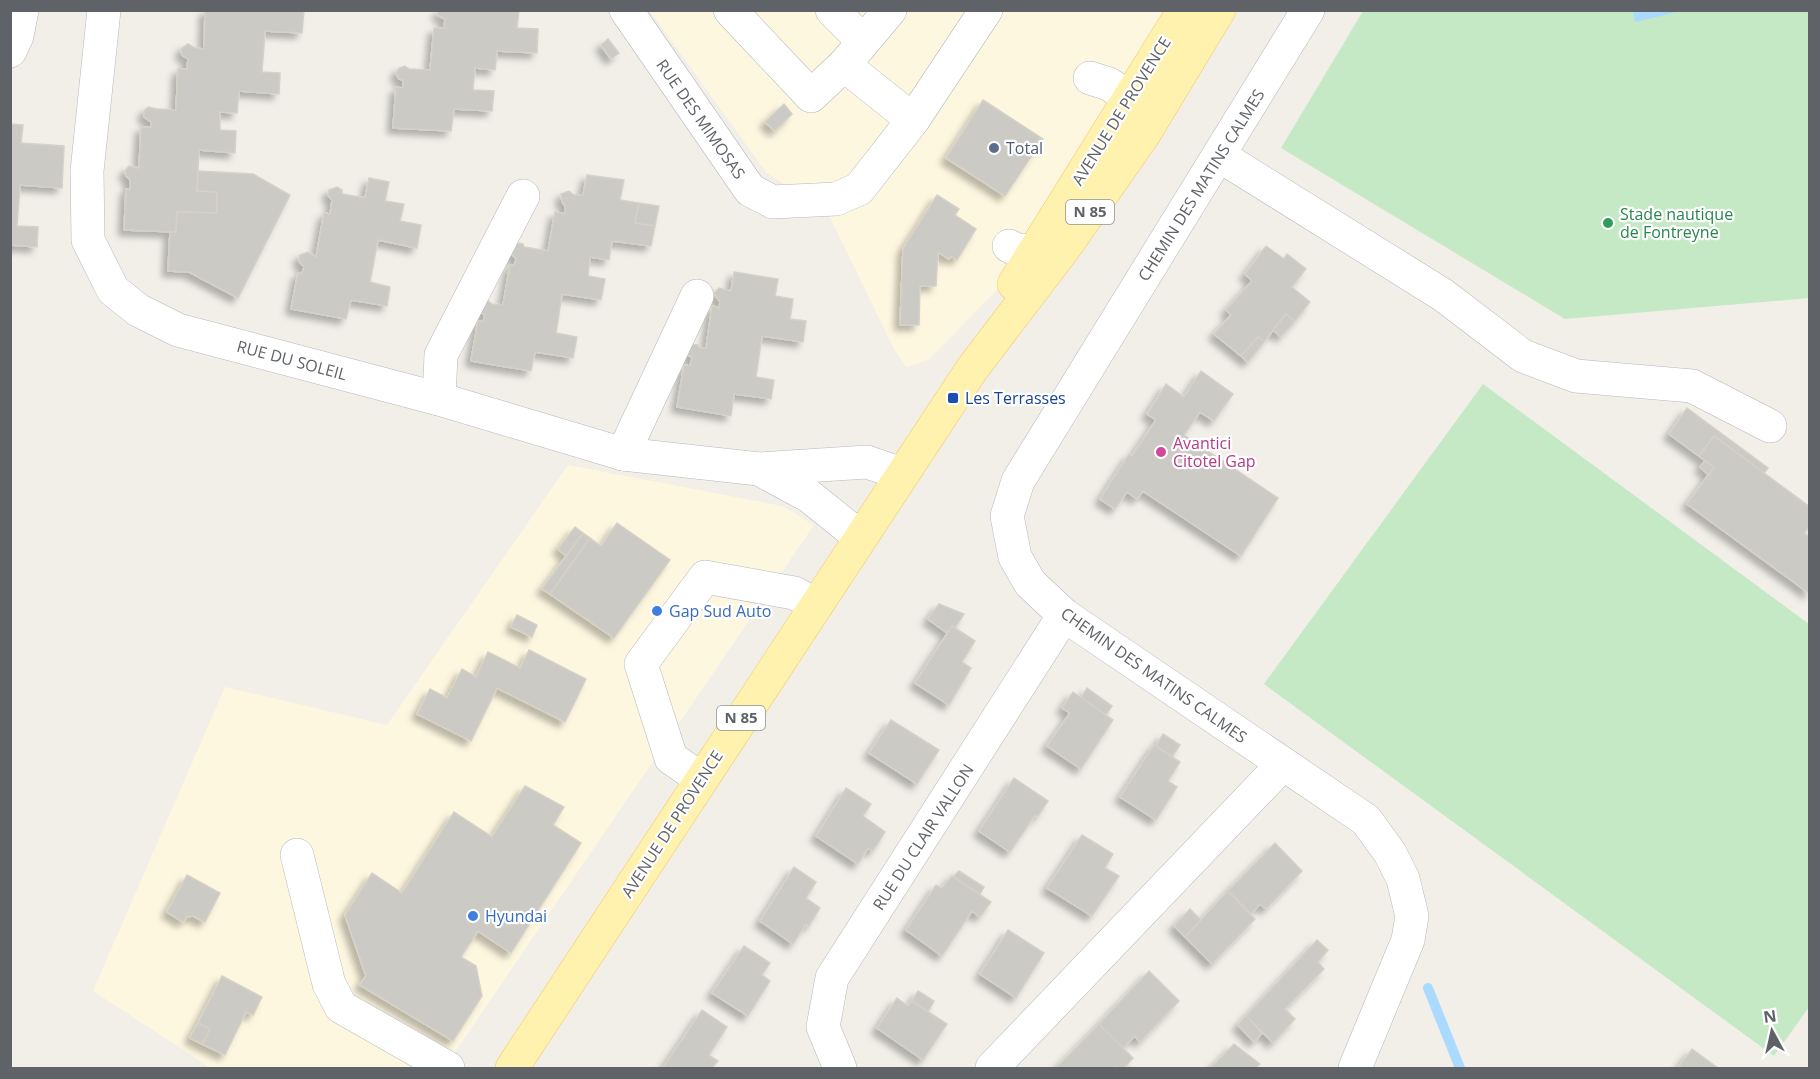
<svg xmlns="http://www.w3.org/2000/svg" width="1820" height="1079" font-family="'Open Sans',sans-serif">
<defs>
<filter id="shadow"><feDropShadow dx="-5.5" dy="5.5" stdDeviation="3" flood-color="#0004"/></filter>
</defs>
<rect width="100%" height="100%" fill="#f1efe8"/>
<g fill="#fef7e0">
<path d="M650,11H1177L1005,282L928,360L906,367L894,349L829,215L766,172Z"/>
<path d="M568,465L782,506L814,525L444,1068H211L93,991L225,687L387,725Z"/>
</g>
<g fill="#c5e8c5">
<path d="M1363,11H1809V298L1565,319L1281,148Z"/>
<path d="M1483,384L1809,624V1007L1774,1056L1264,684Z"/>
</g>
<path fill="#aadaff" d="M1685,10L1635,22L1633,11V10Z"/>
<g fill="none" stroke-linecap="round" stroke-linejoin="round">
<path stroke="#aadaff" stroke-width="10" d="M1428,988L1460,1068"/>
</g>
<g fill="#cccac5" stroke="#d6d1c6" stroke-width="1.5" filter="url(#shadow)">
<path d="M205,10H304L302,33L265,31L262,72L280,73L279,94L239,91L237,113L220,112V130L236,131L235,153L199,150L197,191L217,192V213L177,212L176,232L124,230L126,189H130V180L126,176L125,171L129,166L139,168L141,127H151V122L144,117V111L148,107L157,109L176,110L178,69H187L188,59L182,55L181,49L188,44L195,48L204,49Z"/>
<path d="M438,10H519L517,28L538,29L537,53L497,51L495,70L475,68L473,90L494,91L492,111L454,109L451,131L393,128L396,87L403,88V80L399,79L396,73L399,68L405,66L409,69L430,70L434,28H444L445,19L438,15Z"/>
<path d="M608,39L619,53L611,59L601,45Z"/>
<path d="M983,100L1043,139L1005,196L946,158Z"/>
<path d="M784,104L792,114L775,131L765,122Z"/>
<path d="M10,124L23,125L21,143L64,146L62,188L20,185L17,226L38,227L37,247L10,245Z"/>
<path d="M198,171L253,174L290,195L238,298L189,272L168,271L170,232H176L177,212L217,213V192L197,191Z"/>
<path d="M587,175L624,180L620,200L639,203L635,223L655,226L651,246L612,241L609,260L590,257L588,276L605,279L601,300L562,294L556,333L577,337L573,358L535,352L531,371L471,361L478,321L483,322L485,315L480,312L487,300L492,304L503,305L510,265L514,266L516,259L510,252L517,243L523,244L524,247L548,251L555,212L565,214V206L562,202L561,194L569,191L574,195H583Z"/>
<path d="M369,178L389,182L385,201L404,204L400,221L421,225L417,248L378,240L370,282L390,287L387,306L351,300L346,319L291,309L298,273L302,274L304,267L299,261L300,255L308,252L316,257L324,213L330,214L332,200L328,195L329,190L337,187L342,190V194L365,198Z"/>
<path d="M937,195L959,209L955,215L976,229L957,260L951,256L949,259L938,252L936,286H920L919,325H900L903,249Z"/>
<path d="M639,203L659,206L655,226L635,223Z"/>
<path d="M1266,246L1284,259L1287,254L1306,269L1292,287L1310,302L1295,321L1286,314L1264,342L1258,337L1241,356L1214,334L1231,315L1226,310L1252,281L1245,274Z"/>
<path d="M734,272L778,279L775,296L793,299L790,319L806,321L803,342L762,336L756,377L774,380L771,399L734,394L731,416L677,407L684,365L690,366L692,358L687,354L692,344L698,345L700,348H706L712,306L719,308L720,302L714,293L719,288L731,291Z"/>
<path d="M1286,314L1295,321L1281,337L1273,330Z"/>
<path d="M1258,337L1264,342L1248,362L1241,356Z"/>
<path d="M1201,371L1233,394L1214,421L1200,412L1184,435L1278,498L1241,556L1143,491L1137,499L1127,492L1115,509L1100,499L1129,454L1132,456L1156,420L1147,414L1166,384L1184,397Z"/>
<path d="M1687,408L1768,468L1764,473L1714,436L1699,456L1669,434Z"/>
<path d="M1714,436L1810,507V526L1804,533L1810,537V594L1687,504L1714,467L1699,456Z"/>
<path d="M1705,461L1714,467L1709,475L1700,467Z"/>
<path d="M617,523L670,560L614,638L550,594L590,538L601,546Z"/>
<path d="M575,527L583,533L566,556L558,549Z"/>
<path d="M583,533L590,538L550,594L542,589Z"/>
<path d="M939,604L964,614L955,628L952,626L947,633L928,619Z"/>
<path d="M517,615L537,625L532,637L511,627Z"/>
<path d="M952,626L975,641L962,662L971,668L949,705L915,683Z"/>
<path d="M529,650L586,679L565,722L497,688L471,741L417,714L430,689L447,698L462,669L476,677L488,652L520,668Z"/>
<path d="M1087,688L1112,706L1106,715L1081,698Z"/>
<path d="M1073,692L1113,720L1081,769L1047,746L1070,713L1062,708Z"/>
<path d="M891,720L939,750L917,784L869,753Z"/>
<path d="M1163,734L1180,745L1172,757L1156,746Z"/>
<path d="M1154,745L1180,762L1168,781L1177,787L1156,820L1120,797Z"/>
<path d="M1014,778L1048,801L1038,816L1035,815L1010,852L979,831Z"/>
<path d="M525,786L564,807L553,825L581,843L511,953L478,931L461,957L476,966L482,996L453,1041L360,985L366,976L345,915L372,873L402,893L454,812L492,837Z"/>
<path d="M846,788L871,804L863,816L885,832L873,851L868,848L858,864L816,836Z"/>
<path d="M1082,835L1113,854L1105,868L1119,876L1092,916L1047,888Z"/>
<path d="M1275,843L1302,871L1266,909L1260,904L1251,914L1228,891Z"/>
<path d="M794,867L816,882L806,898L820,908L809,926L806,924L793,944L760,921Z"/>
<path d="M959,871L984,887L980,894L953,877Z"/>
<path d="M187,875L220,893L205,922L193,916L187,917L183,922L167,912Z"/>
<path d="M952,876L991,902L980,917L972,911L942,956L906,930L936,885L942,888Z"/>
<path d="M1228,891L1255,919L1212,964L1185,937Z"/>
<path d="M1190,909L1201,920L1185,937L1174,926Z"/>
<path d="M1008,930L1044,953L1016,998L980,974Z"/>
<path d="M1317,940L1328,950L1318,962L1324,969L1285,1009L1295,1019L1273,1043L1246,1016Z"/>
<path d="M744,946L770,963L762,975L770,981L748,1016L712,993Z"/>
<path d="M1149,971L1179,1001L1140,1042L1135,1036L1123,1048L1099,1024Z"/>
<path d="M222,976L262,997L253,1015L246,1012L225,1055L202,1044L210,1029L198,1023Z"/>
<path d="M918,991L934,1001L928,1012L912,1001Z"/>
<path d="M897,998L908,1006L912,1001L947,1024L923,1060L877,1028Z"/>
<path d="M702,1010L727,1027L709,1055L718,1061L712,1068H663Z"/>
<path d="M1246,1016L1262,1033L1254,1042L1238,1025Z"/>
<path d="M198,1023L210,1029L202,1044L190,1038Z"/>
<path d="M1099,1024L1133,1058L1124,1068H1119L1117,1066L1114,1068H1061L1058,1066Z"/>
<path d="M1234,1044L1260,1064L1255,1068H1211Z"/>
<path d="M1692,1049L1718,1068H1678Z"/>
</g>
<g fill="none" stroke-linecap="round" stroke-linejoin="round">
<g stroke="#b5b8bc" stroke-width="34">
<g id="minor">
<path d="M104,10L87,171L88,240L113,290L138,310L178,330L439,399L623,454L759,469L867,462L902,474"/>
<path d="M626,10L750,190L773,202L836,199L859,189L913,120L986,10"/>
<path d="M730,10L811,96L844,65"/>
<path d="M832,10L863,41"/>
<path d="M890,10L844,65L913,120"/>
<path d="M1308,10L1018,481L1007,516L1015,557L1030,583L1064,615L1366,820L1390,853L1403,879L1412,916L1408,940L1355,1068"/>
<path d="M10,51L17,36L22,10"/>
<path d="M1090,78L1109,84L1129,98L1140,124"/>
<path d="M1220,156L1443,295L1523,356L1576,376L1692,386L1770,426"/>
<path d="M1009,246L1019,251L1060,248"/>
<path d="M439,399L441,355L523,196"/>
<path d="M623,454L697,296"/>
<path d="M759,469L809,496L860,537"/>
<path d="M701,779L671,758L641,664L705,577L794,593L816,604"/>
<path d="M297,855L329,984L341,1007L448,1068"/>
<path d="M840,1068L823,1027L832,978L1064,615"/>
<path d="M992,1068L1283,764"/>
</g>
</g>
<g stroke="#f2c960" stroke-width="34">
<g id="major">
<path d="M1014,284L1184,10"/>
<path d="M512,1068L972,369L1065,247L1144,134L1219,10"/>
</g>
</g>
<use href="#minor" stroke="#fff" stroke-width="33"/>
<use href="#major" stroke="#fff2af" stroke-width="33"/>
</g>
<circle fill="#5c6f8a" stroke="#fff" stroke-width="2" cx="994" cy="148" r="6"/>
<circle fill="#2e9e5b" stroke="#fff" stroke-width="2" cx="1608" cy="223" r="6"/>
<rect fill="#1a4fb4" stroke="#fff" stroke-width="2" x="947" y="392" width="12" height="12" rx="3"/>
<circle fill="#d1479c" stroke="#fff" stroke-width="2" cx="1161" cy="452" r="6"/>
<g fill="#3f7fe0" stroke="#fff" stroke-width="2">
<circle cx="657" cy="611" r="6"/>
<circle cx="473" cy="916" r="6"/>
</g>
<g text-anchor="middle" stroke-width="4.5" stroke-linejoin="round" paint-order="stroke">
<g fill="#fff" stroke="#8f9295" stroke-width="1.5">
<rect x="1066" y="200" width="48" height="24" rx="4.5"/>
<rect x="717" y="706" width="48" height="24" rx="4.5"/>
</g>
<g font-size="15" font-weight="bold" fill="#5f6368">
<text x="1090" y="217">N 85</text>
<text x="741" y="723">N 85</text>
</g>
<g font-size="16" fill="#5f6368" stroke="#fff">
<text transform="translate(1121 111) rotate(-58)" y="6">AVENUE DE PROVENCE</text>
<text transform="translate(701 119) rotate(55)" y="6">RUE DES MIMOSAS</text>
<text transform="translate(1201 185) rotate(-58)" y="6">CHEMIN DES MATINS CALMES</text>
<text transform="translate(292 360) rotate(15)" y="6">RUE DU SOLEIL</text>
<text transform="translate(1154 675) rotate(35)" y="6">CHEMIN DES MATINS CALMES</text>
<text transform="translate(672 824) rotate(-57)" y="6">AVENUE DE PROVENCE</text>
<text transform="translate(923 837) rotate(-57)" y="6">RUE DU CLAIR VALLON</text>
</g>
<g font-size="16" fill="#4e5e75" stroke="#fff" text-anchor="start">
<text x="1006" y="154">Total</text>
</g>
<g font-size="16" fill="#27864d" stroke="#fff" text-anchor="start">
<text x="1620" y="220">Stade nautique<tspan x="1620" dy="18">de Fontreyne</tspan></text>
</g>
<g font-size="16" fill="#164399" stroke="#fff" text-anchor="start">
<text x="965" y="404">Les Terrasses</text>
</g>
<g font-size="16" fill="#b23c85" stroke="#fff" text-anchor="start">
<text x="1173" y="449">Avantici<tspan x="1173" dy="18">Citotel Gap</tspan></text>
</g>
<g font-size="16" fill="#366cbe" stroke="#fff" text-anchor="start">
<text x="669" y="617">Gap Sud Auto</text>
<text x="485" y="922">Hyundai</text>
</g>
</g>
<rect width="1820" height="1079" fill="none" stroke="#5f6368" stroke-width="24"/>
<g transform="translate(1772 1031) rotate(352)" stroke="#ffffff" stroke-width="4.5" paint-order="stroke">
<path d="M0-4.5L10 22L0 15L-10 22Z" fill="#5f6368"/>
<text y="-9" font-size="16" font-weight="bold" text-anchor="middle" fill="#5f6368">N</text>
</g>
</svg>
